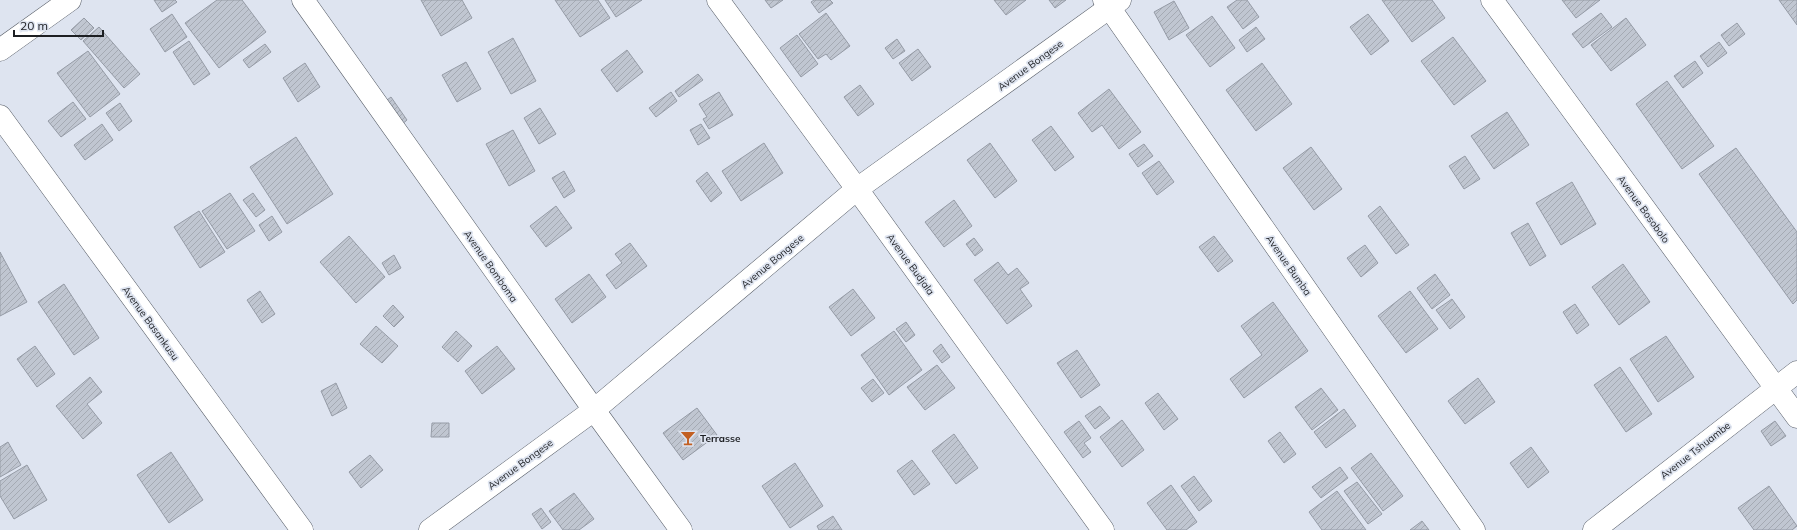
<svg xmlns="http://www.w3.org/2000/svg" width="1797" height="530" font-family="Mulish,sans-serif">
<defs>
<pattern id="building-hatch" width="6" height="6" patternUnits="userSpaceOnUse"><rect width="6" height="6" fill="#c0c6d1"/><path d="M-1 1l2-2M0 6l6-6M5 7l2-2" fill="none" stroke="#a5aab3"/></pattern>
</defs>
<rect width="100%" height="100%" fill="#dee4f0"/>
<g fill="url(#building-hatch)" stroke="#959ba6">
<path d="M154,0H175L177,2L162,12Z"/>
<path d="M217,0H242L266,32L219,68L185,23Z"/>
<path d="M421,0H462L472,18L441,36Z"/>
<path d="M555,0H598L610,18L580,37Z"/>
<path d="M605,0H642L616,17Z"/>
<path d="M765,0H783L771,8Z"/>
<path d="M814,0H830L833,3L819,13L811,2Z"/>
<path d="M994,0H1026L1006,15Z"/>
<path d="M1049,0H1066L1055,8Z"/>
<path d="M1237,0H1247L1259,17L1243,29L1227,7Z"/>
<path d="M1382,0H1432L1445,18L1412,42Z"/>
<path d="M1562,0H1600L1576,18Z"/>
<path d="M1779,0H1797V25Z"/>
<path d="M1174,1L1189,28L1169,40L1154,12Z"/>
<path d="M826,13L850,46L831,60L826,54L818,59L799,34Z"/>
<path d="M1601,13L1612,27L1583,48L1572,34Z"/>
<path d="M172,14L187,37L165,52L150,29Z"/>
<path d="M1368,14L1389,41L1371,55L1350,27Z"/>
<path d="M1212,16L1235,48L1210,67L1186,35Z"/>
<path d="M84,18L94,28L81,40L71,30Z"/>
<path d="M1626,18L1646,45L1611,71L1591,45Z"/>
<path d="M1737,23L1745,34L1729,46L1721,35Z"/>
<path d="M99,27L140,74L124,88L83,41Z"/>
<path d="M1256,27L1265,39L1247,52L1239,40Z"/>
<path d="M797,35L818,64L801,77L780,48Z"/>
<path d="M1453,37L1486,81L1454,105L1421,61Z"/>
<path d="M513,38L536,81L511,94L488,52Z"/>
<path d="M897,39L905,51L893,59L885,48Z"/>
<path d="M189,41L210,74L194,85L173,52Z"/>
<path d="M1719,42L1727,53L1708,67L1700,56Z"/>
<path d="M265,44L271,52L249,68L243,60Z"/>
<path d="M918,49L931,67L912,81L899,63Z"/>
<path d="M627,50L643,72L617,92L601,70Z"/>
<path d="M88,51L120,94L90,117L57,73Z"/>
<path d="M1695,61L1703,73L1683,88L1674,76Z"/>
<path d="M466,62L481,89L457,102L442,75Z"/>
<path d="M305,63L320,87L298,102L283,78Z"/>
<path d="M1262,63L1292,104L1256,131L1226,90Z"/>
<path d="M698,74L703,80L679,97L675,91Z"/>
<path d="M1667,81L1714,146L1682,169L1636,104Z"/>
<path d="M860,85L874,104L858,116L844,97Z"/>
<path d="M1109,89L1141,132L1119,149L1102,125L1092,132L1078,113Z"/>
<path d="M671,92L677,101L656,117L649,108Z"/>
<path d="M719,92L733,115L709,129L703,119L707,117L699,104Z"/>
<path d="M391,97L407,120L400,126L383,103Z"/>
<path d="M73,102L86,119L61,137L48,121Z"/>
<path d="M120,103L132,121L119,131L106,113Z"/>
<path d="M540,108L556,134L539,144L524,118Z"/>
<path d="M1507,112L1529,145L1494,169L1471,136Z"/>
<path d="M102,124L113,140L85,160L74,145Z"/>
<path d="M701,124L710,138L698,145L690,130Z"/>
<path d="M1051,126L1074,157L1055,171L1032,140Z"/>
<path d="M513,130L535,171L509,186L486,144Z"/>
<path d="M296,137L333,194L287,224L250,167Z"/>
<path d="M764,143L783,173L741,201L722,171Z"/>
<path d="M990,143L1017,181L995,198L967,160Z"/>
<path d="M1144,144L1153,156L1138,167L1129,154Z"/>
<path d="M1311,147L1342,189L1314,210L1283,168Z"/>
<path d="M1736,148L1797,232V300L1793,304L1699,174Z"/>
<path d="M1465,156L1480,179L1464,189L1449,166Z"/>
<path d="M1159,161L1174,182L1157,195L1142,173Z"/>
<path d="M564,171L575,191L564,198L552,178Z"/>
<path d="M707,172L722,193L711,202L696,181Z"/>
<path d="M1572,182L1596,224L1561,245L1536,203Z"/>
<path d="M230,193L255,231L227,249L202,211Z"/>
<path d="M253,193L265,210L256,217L243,200Z"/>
<path d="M954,200L972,226L944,247L925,222Z"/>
<path d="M556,206L572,228L546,247L530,226Z"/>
<path d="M1380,206L1409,245L1396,254L1368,216Z"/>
<path d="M199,211L225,252L200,268L174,227Z"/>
<path d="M272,216L282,232L269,241L259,225Z"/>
<path d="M1528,223L1546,256L1530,266L1511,233Z"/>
<path d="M349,236L385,277L356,303L320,262Z"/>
<path d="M1214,236L1233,261L1218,272L1199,247Z"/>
<path d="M974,238L983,250L975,256L966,244Z"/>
<path d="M630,243L647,266L616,289L606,275L622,263L615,254Z"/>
<path d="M1365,245L1378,263L1361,277L1347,258Z"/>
<path d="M0,252L27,302L0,316Z"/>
<path d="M394,255L401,268L389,275L382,263Z"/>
<path d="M998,262L1008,275L1017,268L1029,283L1020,289L1032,306L1007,324L974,280Z"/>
<path d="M1623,264L1650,302L1619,325L1592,287Z"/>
<path d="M589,274L606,297L572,323L555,299Z"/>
<path d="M1435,274L1450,295L1432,309L1417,288Z"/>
<path d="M64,284L99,338L74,355L38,302Z"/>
<path d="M853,289L875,318L851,336L829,307Z"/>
<path d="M260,291L275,314L262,323L247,300Z"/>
<path d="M1410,291L1438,329L1406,353L1378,316Z"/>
<path d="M1452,299L1465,317L1450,329L1436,310Z"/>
<path d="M1273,302L1308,351L1244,398L1230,379L1262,355L1241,326Z"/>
<path d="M1575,304L1589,325L1577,334L1563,312Z"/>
<path d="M393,305L404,317L394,327L383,316Z"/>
<path d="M906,322L915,335L906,342L896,329Z"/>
<path d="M376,326L398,346L382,363L360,344Z"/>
<path d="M456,331L472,346L458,362L442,347Z"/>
<path d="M894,331L922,370L889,395L861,355Z"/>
<path d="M1666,336L1694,377L1658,402L1630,359Z"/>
<path d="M941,344L950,357L942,363L933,351Z"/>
<path d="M35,346L55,374L37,387L17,359Z"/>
<path d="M497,346L515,369L482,394L465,371Z"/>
<path d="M1077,350L1100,385L1081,398L1057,363Z"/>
<path d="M937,365L955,388L925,410L907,387Z"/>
<path d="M1620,367L1652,414L1626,432L1594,385Z"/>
<path d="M90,377L102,392L87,404L102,423L83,439L56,406Z"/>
<path d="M1478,378L1495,402L1465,424L1448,401Z"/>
<path d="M873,379L884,393L872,402L861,388Z"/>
<path d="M336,383L347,408L332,416L321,391Z"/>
<path d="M1321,388L1338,410L1312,430L1295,407Z"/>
<path d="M1158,393L1178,419L1164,430L1145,403Z"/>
<path d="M1100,406L1110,418L1095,429L1085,416Z"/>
<path d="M697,408L717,435L683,460L663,433Z"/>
<path d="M1344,409L1356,426L1326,448L1314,432Z"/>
<path d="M1122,420L1144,450L1122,467L1100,437Z"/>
<path d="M1079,421L1091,438L1084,443L1091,452L1083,458L1064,432Z"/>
<path d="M1775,421L1786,436L1771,446L1761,431Z"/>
<path d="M432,423H449V437H431Z"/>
<path d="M1280,432L1296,454L1284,463L1268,441Z"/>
<path d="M954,434L978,468L956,484L932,451Z"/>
<path d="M8,442L21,465L0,477V447Z"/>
<path d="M1531,447L1549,472L1528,488L1510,463Z"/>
<path d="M171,452L203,500L169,523L137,475Z"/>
<path d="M1371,453L1403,496L1383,511L1351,468Z"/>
<path d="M370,455L383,470L361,488L349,472Z"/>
<path d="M912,460L930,484L914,495L897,471Z"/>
<path d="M795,463L823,506L790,528L762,486Z"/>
<path d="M27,465L47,500L14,519L0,496V481Z"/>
<path d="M1340,467L1348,478L1321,498L1312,487Z"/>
<path d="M1194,476L1212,501L1199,511L1181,486Z"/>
<path d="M1357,482L1382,514L1368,524L1344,491Z"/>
<path d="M1171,485L1197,522L1186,530H1167L1147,503Z"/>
<path d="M1769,486L1797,526L1792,530H1754L1738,508Z"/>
<path d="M1337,491L1366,530H1322L1309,512Z"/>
<path d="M574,493L594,519L579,530H563L549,511Z"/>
<path d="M541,508L551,522L542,529L532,514Z"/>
<path d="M833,516L842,530H819L817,526Z"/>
<path d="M1422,521L1429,530H1410Z"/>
</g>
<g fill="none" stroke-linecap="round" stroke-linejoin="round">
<g stroke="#555b65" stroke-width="23">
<g id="street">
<path d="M303,0L594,410L681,530"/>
<path d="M718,0L857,189L1103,530"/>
<path d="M1104,0L1474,530"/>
<path d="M1492,0L1797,417"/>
<path d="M0,50L70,0"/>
<path d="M0,116L302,530"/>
<path d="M430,530L594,410L857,189L1120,0"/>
<path d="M1594,530L1797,372"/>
</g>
</g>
<use href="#street" stroke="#fff" stroke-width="22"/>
</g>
<defs>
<g id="bar-bare" transform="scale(1.2)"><path d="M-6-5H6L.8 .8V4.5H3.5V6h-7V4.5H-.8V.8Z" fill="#c26023" stroke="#dee4f0" stroke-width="2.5" paint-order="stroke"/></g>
</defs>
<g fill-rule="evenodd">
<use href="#bar-bare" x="688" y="438"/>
</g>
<g text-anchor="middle" stroke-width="3.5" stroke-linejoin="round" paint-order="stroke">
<g font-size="10" fill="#1d1f23" stroke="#dee4f0">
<text transform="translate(1030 65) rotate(-36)" y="4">Avenue Bongese</text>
<text transform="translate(1644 209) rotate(54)" y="4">Avenue Bosobolo</text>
<text transform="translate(772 261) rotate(-40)" y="4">Avenue Bongese</text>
<text transform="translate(911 264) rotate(54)" y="4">Avenue Budjala</text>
<text transform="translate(1289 265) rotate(55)" y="4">Avenue Bumba</text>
<text transform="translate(491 266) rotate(55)" y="4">Avenue Bomboma</text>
<text transform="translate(151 323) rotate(54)" y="4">Avenue Basankusu</text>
<text transform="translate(1695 450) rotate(-38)" y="4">Avenue Tshuambe</text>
<text transform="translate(520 464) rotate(-36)" y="4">Avenue Bongese</text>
</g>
<g font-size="10" font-weight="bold" fill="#1d1f23" stroke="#dee4f0" text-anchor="start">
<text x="700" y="442">Terrasse</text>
</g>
</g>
<path d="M14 30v6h89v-6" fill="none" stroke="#1d1f23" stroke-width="2"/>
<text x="20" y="30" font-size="12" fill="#1d1f23" stroke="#dee4f0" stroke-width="3" paint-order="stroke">20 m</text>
</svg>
